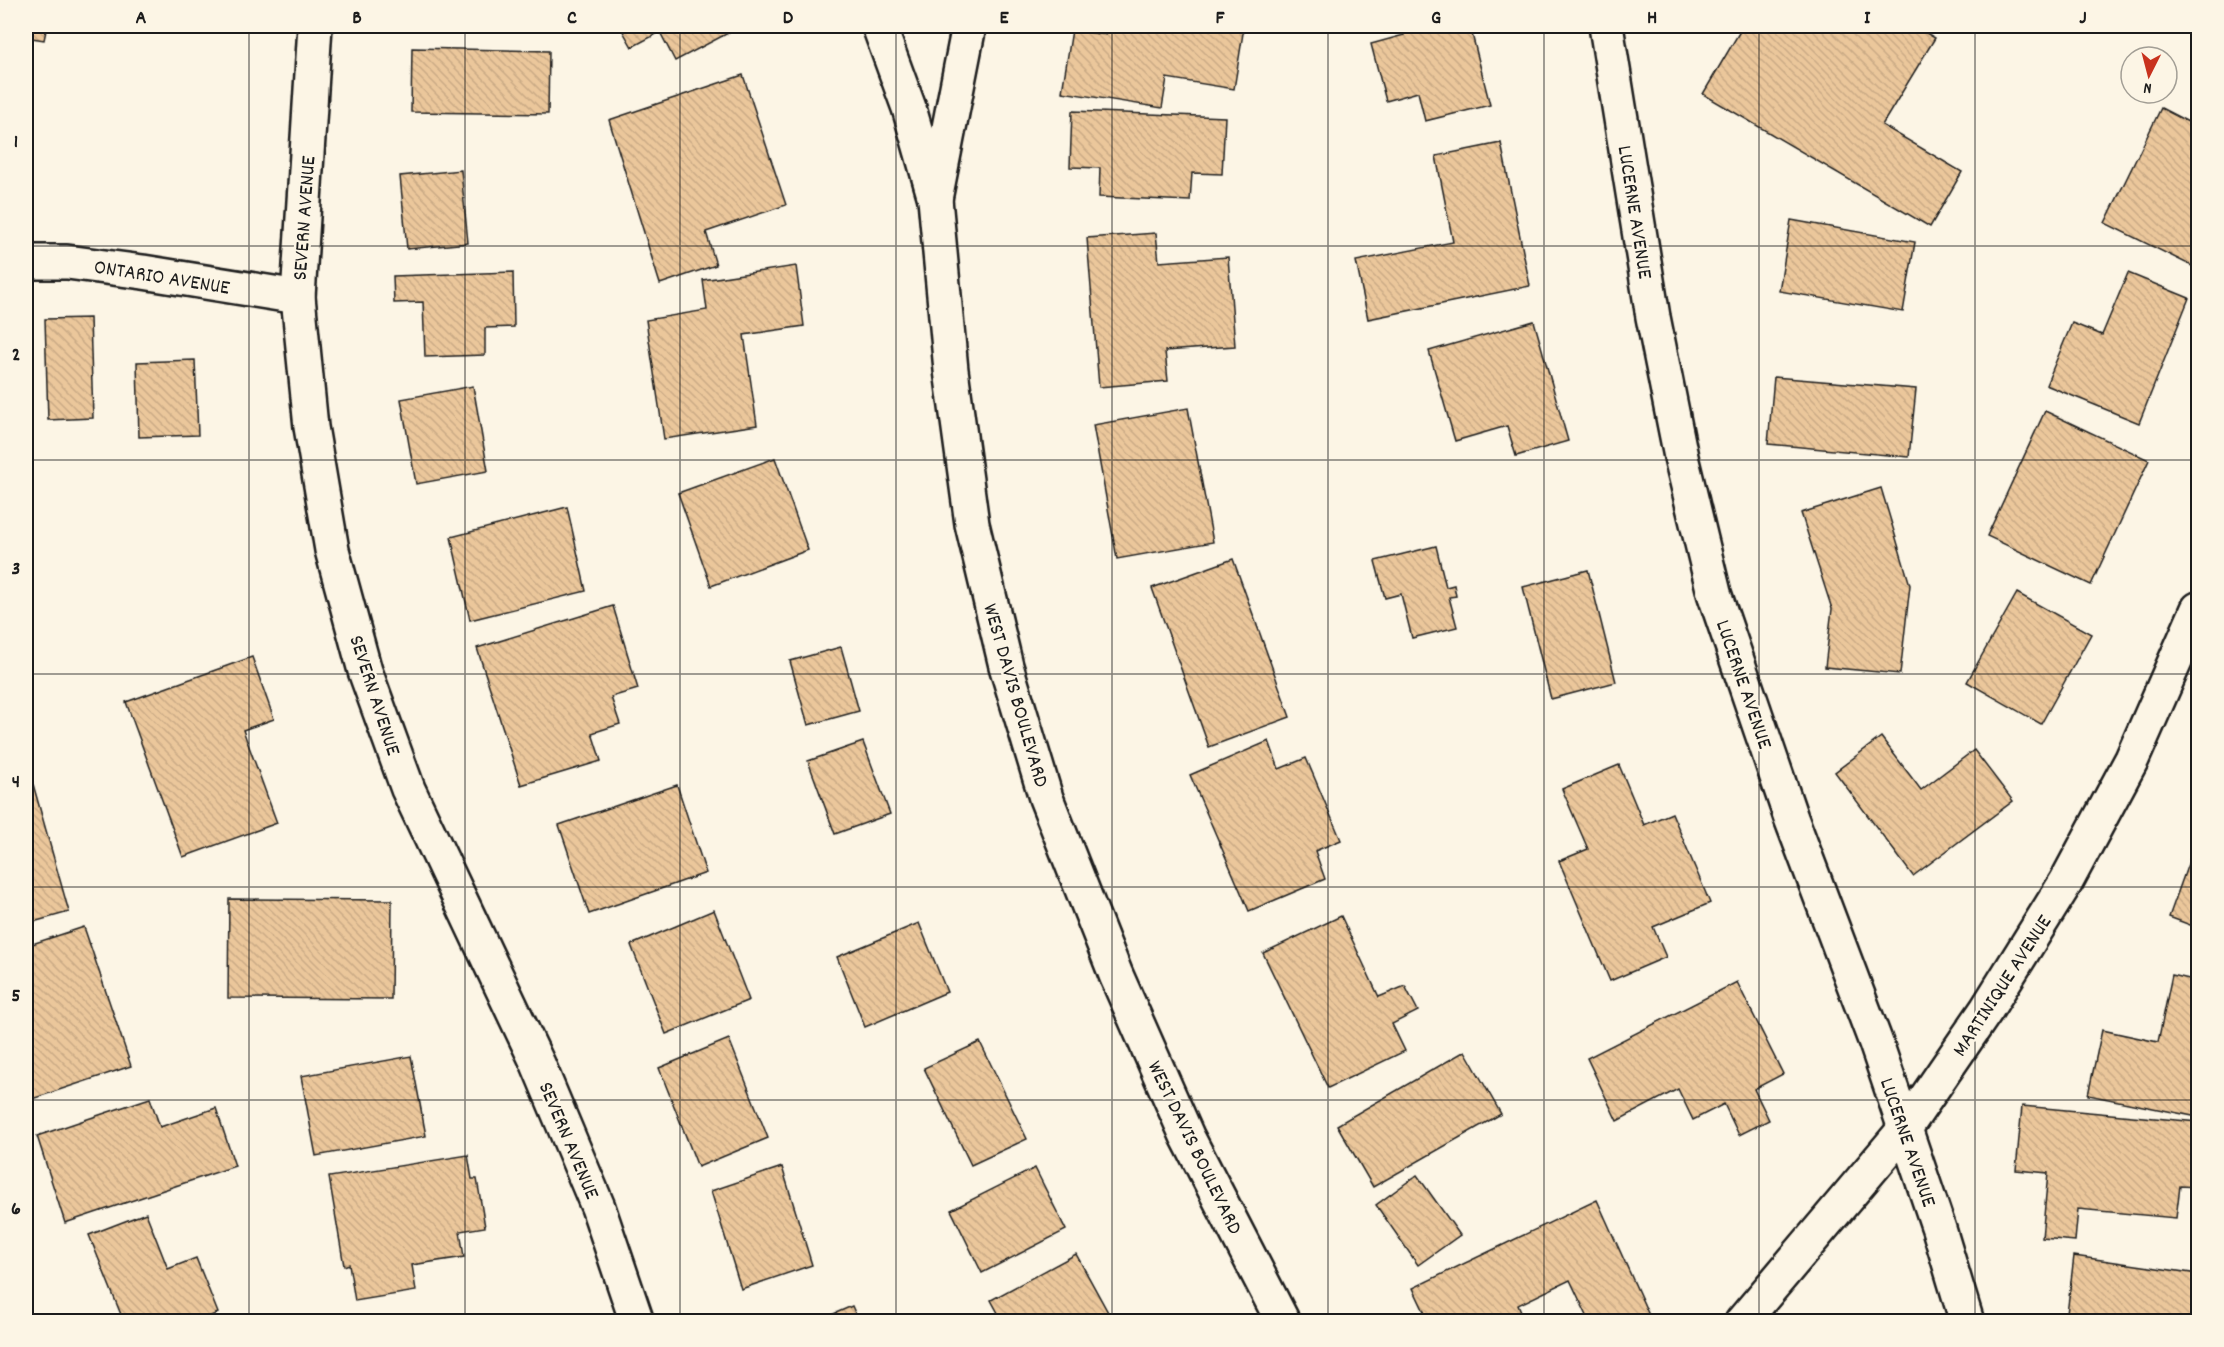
<svg xmlns="http://www.w3.org/2000/svg" width="2224" height="1347" font-family="Dekko,sans-serif">
<defs>
<pattern id="building-back-hatch" width="6" height="6" patternUnits="userSpaceOnUse" patternTransform="scale(1.5)"><rect width="6" height="6" fill="#ebc79b"/><path d="M-1 5l2 2M0 0l6 6M5-1l2 2" fill="none" stroke="#c9aa85"/></pattern>
</defs>
<rect width="100%" height="100%" fill="#fcf5e5"/>
<filter id="ink" filterUnits="userSpaceOnUse"><feTurbulence type="fractalNoise" baseFrequency=".0167" numOctaves="2"/><feDisplacementMap in="SourceGraphic" scale="12" xChannelSelector="R" yChannelSelector="G"/><feConvolveMatrix kernelMatrix="1 2 1 2 8 2 1 2 1" color-interpolation-filters="sRGB"/></filter>
<g filter="url(#ink)">
<g fill="url(#building-back-hatch)" stroke="#1c1c1c" stroke-width="1.5">
<path d="M26,26H47L44,40L26,37Z"/>
<path d="M620,26H729L732,31L675,61L660,32L632,47Z"/>
<path d="M1107,26L1244,27L1234,89L1167,78L1162,108L1062,92L1072,30L1106,35Z"/>
<path d="M1401,26H1470L1490,105L1425,121L1418,92L1386,101L1371,44L1404,35Z"/>
<path d="M1743,26H1914L1935,38L1882,125L1962,172L1930,227L1703,94Z"/>
<path d="M412,48L549,51L548,114L411,112Z"/>
<path d="M743,75L786,205L706,232L716,265L660,284L609,120Z"/>
<path d="M2161,108L2198,127V269L2105,223Z"/>
<path d="M1072,111L1225,117L1222,174L1192,173L1190,201L1099,197L1100,168L1070,167Z"/>
<path d="M1501,143L1530,286L1368,319L1356,261L1453,242L1436,156Z"/>
<path d="M461,170L468,243L407,249L400,176Z"/>
<path d="M1791,220L1915,242L1903,312L1779,291Z"/>
<path d="M1156,233L1159,262L1228,257L1235,346L1165,351L1168,381L1099,387L1087,238Z"/>
<path d="M796,266L804,326L744,335L757,425L664,439L646,320L707,310L703,280Z"/>
<path d="M513,272L514,327L485,328V355L425,357L423,302L394,303L393,276Z"/>
<path d="M2128,273L2189,298L2139,423L2046,385L2072,323L2102,335Z"/>
<path d="M90,318L93,418L48,420L45,319Z"/>
<path d="M1534,321L1568,441L1516,456L1507,426L1455,441L1429,351Z"/>
<path d="M195,360L198,435L139,437L137,362Z"/>
<path d="M1774,377L1916,389L1909,457L1768,444Z"/>
<path d="M473,386L488,471L416,484L401,399Z"/>
<path d="M1188,408L1213,542L1117,559L1093,425Z"/>
<path d="M2045,411L2149,460L2091,585L1987,536Z"/>
<path d="M775,458L808,550L711,586L678,493Z"/>
<path d="M1881,488L1910,585L1900,674L1825,667L1832,609L1801,513Z"/>
<path d="M567,507L586,591L470,620L451,537Z"/>
<path d="M1436,546L1446,587L1454,585L1456,596L1449,597L1457,627L1412,638L1401,594L1385,598L1375,561Z"/>
<path d="M1233,559L1290,717L1209,747L1152,588Z"/>
<path d="M1588,570L1616,682L1551,699L1523,587Z"/>
<path d="M2017,593L2091,634L2041,724L1967,682Z"/>
<path d="M613,606L638,689L611,697L620,724L592,733L601,761L521,785L477,648Z"/>
<path d="M841,647L859,711L808,725L790,661Z"/>
<path d="M252,657L274,719L243,730L277,823L183,857L126,702Z"/>
<path d="M1881,737L1921,790L1974,750L2013,801L1913,876L1835,772Z"/>
<path d="M1269,741L1279,769L1306,758L1341,840L1315,851L1325,879L1249,911L1190,775Z"/>
<path d="M863,742L890,814L835,834L808,761Z"/>
<path d="M1619,765L1644,825L1672,813L1710,903L1653,927L1666,957L1610,981L1559,861L1588,849L1562,789Z"/>
<path d="M29,770L69,912L26,924V771Z"/>
<path d="M677,785L706,873L589,914L559,825Z"/>
<path d="M2198,836V928L2169,917Z"/>
<path d="M229,899L392,900L391,999L228,998Z"/>
<path d="M714,910L749,1000L666,1034L631,945Z"/>
<path d="M1341,916L1379,997L1405,986L1418,1011L1392,1024L1405,1051L1328,1088L1263,953Z"/>
<path d="M919,923L947,992L865,1027L837,957Z"/>
<path d="M84,927L131,1066L26,1101V946Z"/>
<path d="M2172,975L2198,981V1117L2088,1095L2102,1030L2158,1042Z"/>
<path d="M1737,982L1783,1074L1754,1089L1769,1120L1739,1135L1724,1104L1693,1120L1678,1089L1617,1121L1587,1058Z"/>
<path d="M729,1039L768,1138L698,1167L659,1068Z"/>
<path d="M980,1042L1027,1139L971,1165L924,1068Z"/>
<path d="M1465,1051L1501,1114L1373,1187L1337,1125Z"/>
<path d="M411,1056L426,1136L316,1156L301,1076Z"/>
<path d="M150,1098L160,1127L216,1108L235,1166L65,1223L37,1136Z"/>
<path d="M2022,1106L2198,1122V1187L2180,1186L2176,1218L2078,1209L2075,1241L2042,1238L2048,1173L2016,1170Z"/>
<path d="M468,1155L472,1179H477L485,1227L460,1231L464,1257L412,1265L416,1291L355,1301L349,1264L344,1266L329,1177Z"/>
<path d="M782,1167L812,1265L741,1289L711,1191Z"/>
<path d="M1035,1168L1066,1230L982,1273L951,1210Z"/>
<path d="M1417,1175L1460,1235L1418,1265L1376,1205Z"/>
<path d="M1597,1200L1652,1322H1590L1570,1280L1518,1305L1525,1322H1429L1413,1288Z"/>
<path d="M146,1213L168,1269L196,1258L218,1313L196,1322H124L89,1235Z"/>
<path d="M1076,1254L1110,1316L1099,1322H1003L991,1300Z"/>
<path d="M2074,1256L2198,1274V1322H2096L2097,1318L2067,1314Z"/>
<path d="M852,1306L859,1322H815Z"/>
</g>
<g fill="none" stroke-linecap="round" stroke-linejoin="round">
<g stroke="#1c1c1c" stroke-width="38">
<g id="street">
<path d="M315,26L298,297L311,427L332,550L365,671L408,789L538,1064L598,1207L637,1322"/>
<path d="M1606,26L1653,317L1681,457L1714,593L1791,818L1876,1043L1939,1229L1967,1322"/>
<path d="M935,199L969,26"/>
<path d="M26,262H67L143,272L298,297"/>
<path d="M1742,1322L1904,1130L1987,1009L2066,882L2132,759L2198,609"/>
</g>
</g>
<g stroke="#1c1c1c" stroke-width="38">
<path id="secondary" d="M879,26L909,108L935,199L951,370L972,524L1006,666L1046,798L1116,975L1187,1136L1283,1322"/>
</g>
<use href="#street" stroke="#fcf5e5" stroke-width="33"/>
<use href="#secondary" stroke="#fcf5e5" stroke-width="33"/>
</g>
</g>
<path fill="none" stroke="#1c1c1c" stroke-width="1.5" stroke-opacity="0.55" d="M249,26V1322M465,26V1322M680,26V1322M896,26V1322M1112,26V1322M1328,26V1322M1544,26V1322M1759,26V1322M1975,26V1322M26,246H2198M26,460H2198M26,674H2198M26,887H2198M26,1100H2198"/>
<g text-anchor="middle" stroke-width="5" stroke-linejoin="round" paint-order="stroke">
<g font-size="21" fill="#1c1c1c" stroke="#fcf5e5">
<text transform="translate(1636 212) rotate(81)" y="7">LUCERNE AVENUE</text>
<text transform="translate(303 218) rotate(-86)" y="7">SEVERN AVENUE</text>
<text transform="translate(162 276) rotate(9)" y="7">ONTARIO AVENUE</text>
<text transform="translate(1745 684) rotate(71)" y="7">LUCERNE AVENUE</text>
<text transform="translate(376 695) rotate(72)" y="7">SEVERN AVENUE</text>
<text transform="translate(1017 695) rotate(74)" y="7">WEST DAVIS BOULEVARD</text>
<text transform="translate(2001 985) rotate(-57)" y="7">MARTINIQUE AVENUE</text>
<text transform="translate(570 1140) rotate(67)" y="7">SEVERN AVENUE</text>
<text transform="translate(1909 1142) rotate(71)" y="7">LUCERNE AVENUE</text>
<text transform="translate(1196 1147) rotate(64)" y="7">WEST DAVIS BOULEVARD</text>
</g>
</g>
<rect width="2224" height="1347" fill="none" stroke="#fcf5e5" stroke-width="66"/>
<g transform="translate(2149 75) rotate(186)"><circle r="28" fill="#fcf5e5" stroke="#a29e95" stroke-width="1.5"/>
<path d="M0-4.5L10 22L0 15L-10 22Z" fill="#c8321e"/>
<text y="-9" font-size="16" font-weight="bold" text-anchor="middle" fill="#1c1c1c">N</text>
</g>
<rect x="33" y="33" width="2158" height="1281" fill="none" stroke="#1c1c1c" stroke-width="2"/>
<g font-size="20" text-anchor="middle" font-weight="bold" fill="#1c1c1c">
<text x="141" y="23">A</text>
<text x="357" y="23">B</text>
<text x="572" y="23">C</text>
<text x="788" y="23">D</text>
<text x="1004" y="23">E</text>
<text x="1220" y="23">F</text>
<text x="1436" y="23">G</text>
<text x="1652" y="23">H</text>
<text x="1867" y="23">I</text>
<text x="2083" y="23">J</text>
<text x="16" y="147">1</text>
<text x="16" y="360">2</text>
<text x="16" y="574">3</text>
<text x="16" y="787">4</text>
<text x="16" y="1001">5</text>
<text x="16" y="1214">6</text>
</g>
</svg>
